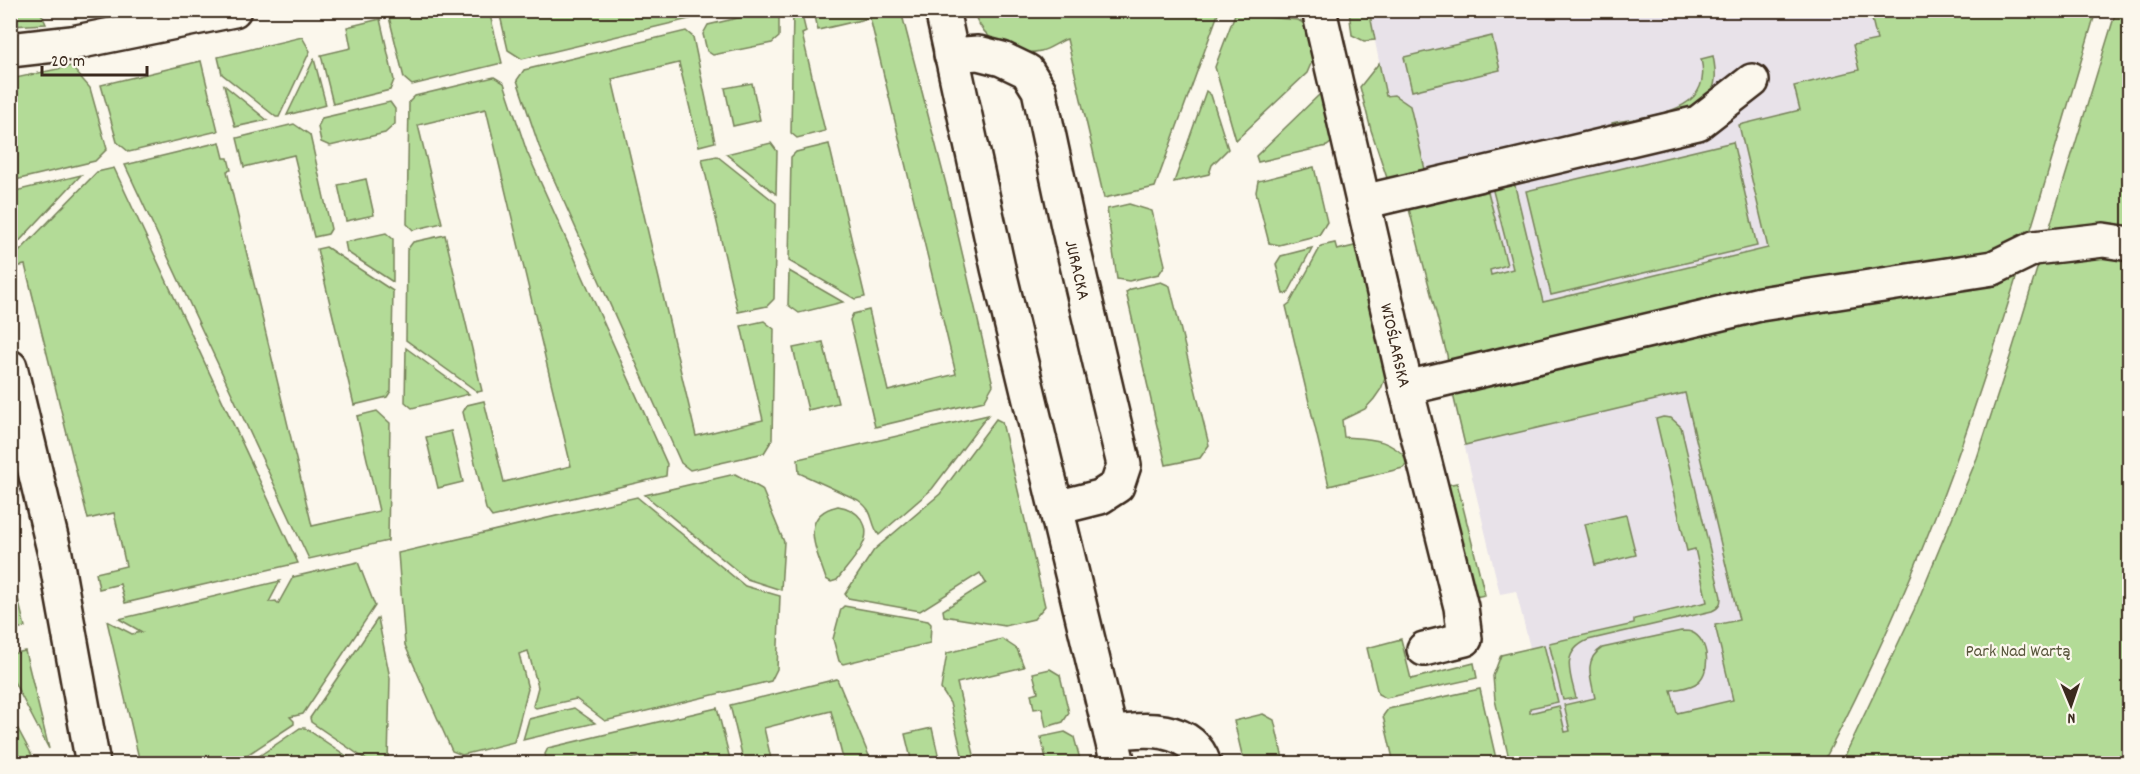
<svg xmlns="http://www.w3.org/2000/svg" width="2140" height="774" font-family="Dekko,sans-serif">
<rect width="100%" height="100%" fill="#fbf7ec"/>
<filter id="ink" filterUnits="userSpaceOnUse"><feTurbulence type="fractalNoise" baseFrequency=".0167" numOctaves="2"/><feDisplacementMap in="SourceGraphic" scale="12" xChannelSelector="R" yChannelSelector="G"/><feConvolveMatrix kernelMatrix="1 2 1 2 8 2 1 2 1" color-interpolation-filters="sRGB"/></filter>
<g filter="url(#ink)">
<g fill="#e8e2e9">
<path d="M1369,11H1997L1836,261L1447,355L1409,209L1420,207L1418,200L1401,172Z"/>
<path d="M1902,302L1798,700L1542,763L1515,652L1530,648L1516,591L1500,594L1454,402Z"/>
</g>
<g fill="#b3db97" stroke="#77825a" stroke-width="1.5">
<path d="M11,10L40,11L46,24L11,26Z"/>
<path d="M772,10L779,15V37L772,43L713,55L707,51L703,34L708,25Z"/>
<path d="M417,11H489L502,63L412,85L404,78L389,17Z"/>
<path d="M705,11L706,15L522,59L508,50L499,11Z"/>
<path d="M793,11H801L806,32L802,34L825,131L797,138L791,133Z"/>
<path d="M814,11H901L947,188L993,385L984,401L875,427L850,320L853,314L869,310L888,391L956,374L870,18L818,30Z"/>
<path d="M973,11H1219L1155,187L1104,198L1067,39C1058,42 1050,49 1041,51C1009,58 983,39 973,11Z"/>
<path d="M1349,11H1387L1370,15L1375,40L1364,41L1352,35Z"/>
<path d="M1870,11H2096C2050,164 2007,318 1953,469C1916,570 1872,669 1823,763H1510L1495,700L1493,676L1501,655L1544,645L1558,702L1530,708V713L1559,706L1565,732L1570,731L1564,705L1595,698C1591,679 1583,660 1602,648L1681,631C1682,631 1690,631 1691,632C1710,639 1712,675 1695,684C1688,688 1679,689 1671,690L1677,713L1733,700L1715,625L1739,620L1685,393L1465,445L1452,390L1447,355L1409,209L1420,207L1418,200L1486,184L1507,265L1490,270L1491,275L1513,269L1491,183L1513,178L1543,302L1768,248L1739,125L1800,110L1794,86L1859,70L1853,45L1877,40Z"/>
<path d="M2116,11H2129V763L1841,764L1914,610L1977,458L2010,357Z"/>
<path d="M1235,14L1298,20L1310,27L1316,52L1307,73L1236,140L1215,67Z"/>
<path d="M380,19L394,80L390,90L333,104L321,55L351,48L347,27Z"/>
<path d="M686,31L693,37L715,142L699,146L679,63L612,79L696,436L763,420L741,326L764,321L774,329L772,440L764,453L690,470L681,463L539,146L517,80L524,70Z"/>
<path d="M1492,36L1500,70L1412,91L1404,57Z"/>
<path d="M302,37L310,51L279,117H276L222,74L218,57Z"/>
<path d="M1713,56C1717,76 1716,84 1708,102L1615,134L1612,123C1650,115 1714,114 1701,59Z"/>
<path d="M314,59L326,105L287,115Z"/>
<path d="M201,61L218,131L129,152L117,142L101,85Z"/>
<path d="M1379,63L1386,96L1394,95L1410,106L1427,178L1391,181L1387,178L1371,130L1360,87Z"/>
<path d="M71,66L90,88L107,149L95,161L11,181V79Z"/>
<path d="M494,77L504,83L527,152L667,464L666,476L492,517L486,509L463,412L467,405L484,401L504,482L571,466L486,109L418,125L442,223L413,230L407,224L409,102L415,96Z"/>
<path d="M752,83L760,120L733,126L725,88Z"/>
<path d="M224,85L267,120L235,127Z"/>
<path d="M1206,91L1211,95L1228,149L1212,165L1209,174L1174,182Z"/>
<path d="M1320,94L1327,95L1337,138L1327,146L1258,162L1256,156Z"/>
<path d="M390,102L395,109V124L385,133L330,146L321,142L318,127L322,118Z"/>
<path d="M294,124L310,135L331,229L328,234L314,237L294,155L244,167L237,138Z"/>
<path d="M220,142L224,158H228L231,170L227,171L312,526L379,511L357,416L377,411L390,423L388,541L309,559L125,165Z"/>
<path d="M1733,142L1757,246L1551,295L1526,191Z"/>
<path d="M771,143L777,151L776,194L726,154Z"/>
<path d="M829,144L865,297L855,299L789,261L791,157L796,152Z"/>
<path d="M717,156L776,203L774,299L767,306L738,312L702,159Z"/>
<path d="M1314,167L1327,222L1319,235L1279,245L1269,243L1256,192L1258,181Z"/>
<path d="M114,168L298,563L125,603L120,584L99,589L96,573L126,566L114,513L88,519L25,265L11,268L10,261L97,172Z"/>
<path d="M81,175L11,250V192Z"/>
<path d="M366,179L374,215L346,221L338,185Z"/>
<path d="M1129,204L1152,211L1165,265L1159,274L1129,281L1117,279L1107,209Z"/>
<path d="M386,233L393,239V282L347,252L345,242Z"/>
<path d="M445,235L482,391L478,392L406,340L407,250L413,242Z"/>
<path d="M1335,243L1337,250L1363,244L1389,368L1381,389L1374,399L1365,409L1342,420L1344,437C1374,439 1388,438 1410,461L1403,468L1329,486L1286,306L1290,303L1321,246Z"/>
<path d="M326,247L393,291L391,391L387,397L354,405L317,249Z"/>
<path d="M1312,248L1288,293L1283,294L1276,264L1281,256Z"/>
<path d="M789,271L843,302L799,313L788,305Z"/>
<path d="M1161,282L1170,286L1209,445L1200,458L1166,465L1126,292L1131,289Z"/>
<path d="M823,342L838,403L808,410L793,348Z"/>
<path d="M406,348L469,394L412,408L405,402Z"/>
<path d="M988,415L932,489L879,535C869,521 876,513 858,500L799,473L798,459Z"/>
<path d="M1663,417L1671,418L1681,427L1721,597C1721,604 1719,608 1712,611L1588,640C1560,652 1570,674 1576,698L1563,700L1549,643L1634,624V619L1707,602L1695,549L1687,551L1656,419Z"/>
<path d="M996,419L1002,422L1045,606L1034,619L1005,626L944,616L943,610L986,583L980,573L920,611L848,598L845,594L874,550L940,494Z"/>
<path d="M451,431L463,482L438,488L426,437Z"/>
<path d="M735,474L762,489L784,542L781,590L747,579L645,495Z"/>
<path d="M1457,483L1485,595L1470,598L1442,486Z"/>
<path d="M637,497L745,586L780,596L777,669L771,681L605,721L576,699L536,708L533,706L538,687L528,651L519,654L528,689L514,742L462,755L452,751L405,645L398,553Z"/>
<path d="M838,506C858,509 873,526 862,546C856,558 845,569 837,580L831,582L826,579C817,551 797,515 838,506Z"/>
<path d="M1626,515L1636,555L1595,565L1585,524Z"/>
<path d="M358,562L375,606L303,714L290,717L294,721V724L235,763H140L107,621L132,634L142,632L119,619L280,581L269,602L276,601L278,604L293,577Z"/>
<path d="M10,566L25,627L11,630H10Z"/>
<path d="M844,606L928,621L931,624L930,643L843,664L839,661L833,639L841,609Z"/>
<path d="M378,618L390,678L388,763H371L311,722L310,718Z"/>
<path d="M1002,639L1017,649L1024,667L957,683L976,763H964L950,703L941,689L947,653Z"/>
<path d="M1401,639L1411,679L1474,663L1477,678L1386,698L1378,694L1367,648Z"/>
<path d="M25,651L49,749L11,676V654Z"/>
<path d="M1050,669L1060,675L1069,713L1063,722L1046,727L1042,708L1034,709L1031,694L1038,692L1033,673Z"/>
<path d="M837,679L872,763H844L831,711L764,728L772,763H744L730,705Z"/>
<path d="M1480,689L1497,763H1394L1383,716L1388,709Z"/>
<path d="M574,708L595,723L523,740L529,719Z"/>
<path d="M717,708L731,763H642L640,757L610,763H547L545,754L548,748Z"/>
<path d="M1263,714L1274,720L1284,763H1244L1234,721Z"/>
<path d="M10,716H11L36,763H11Z"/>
<path d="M300,728H305L357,763H249Z"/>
<path d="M932,728L940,763H912L905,734Z"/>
<path d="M1065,732L1074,737L1081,763H1047L1041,737Z"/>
</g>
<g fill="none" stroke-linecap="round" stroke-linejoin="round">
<g stroke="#3b2a1e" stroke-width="38">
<g id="minor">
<path d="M942,10L998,268L1118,764"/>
<path id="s1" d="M1319,10L1406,388L1461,607L1465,639L1424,649"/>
<path d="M10,50L72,43L234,10"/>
<path id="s2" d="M951,55L978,53L1002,59L1027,71L1039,90L1068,226L1124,465L1117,486L1100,497L1056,508"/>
<path d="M1363,202L1698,123L1752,81"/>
<path d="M10,367L55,554L93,764"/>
<path d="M1406,388L1760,304L1993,268L2034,248L2103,240L2130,244"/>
<path d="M1111,734C1143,728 1191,725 1204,764"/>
</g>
</g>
<use href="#minor" stroke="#fbf7ec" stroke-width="33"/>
</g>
</g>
<g text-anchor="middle" stroke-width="4.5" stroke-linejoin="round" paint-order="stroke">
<g font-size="18" fill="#3b2a1e" stroke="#fbf7ec">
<text dy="6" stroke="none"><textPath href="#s2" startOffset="286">JURACKA</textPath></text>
<text dy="6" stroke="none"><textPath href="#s1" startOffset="344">WIOŚLARSKA</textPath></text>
</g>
<g font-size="18" fill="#59563c" stroke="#fbf7ec">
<text x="2018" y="656">Park Nad Wartą</text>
</g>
</g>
<rect width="2140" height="774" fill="none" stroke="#fbf7ec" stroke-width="36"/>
<rect x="18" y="18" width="2104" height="738" fill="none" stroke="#3b2a1e" stroke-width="2" filter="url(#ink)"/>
<g transform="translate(2071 705) rotate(178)" stroke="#fbf7ec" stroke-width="4.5" paint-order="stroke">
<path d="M0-4.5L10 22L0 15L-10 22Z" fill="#3b2a1e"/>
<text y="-9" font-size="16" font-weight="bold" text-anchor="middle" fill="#3b2a1e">N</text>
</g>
<path d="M42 66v9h105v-9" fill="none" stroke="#3b2a1e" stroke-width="3"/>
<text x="51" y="66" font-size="18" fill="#3b2a1e" stroke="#fbf7ec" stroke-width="4.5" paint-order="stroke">20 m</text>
</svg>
